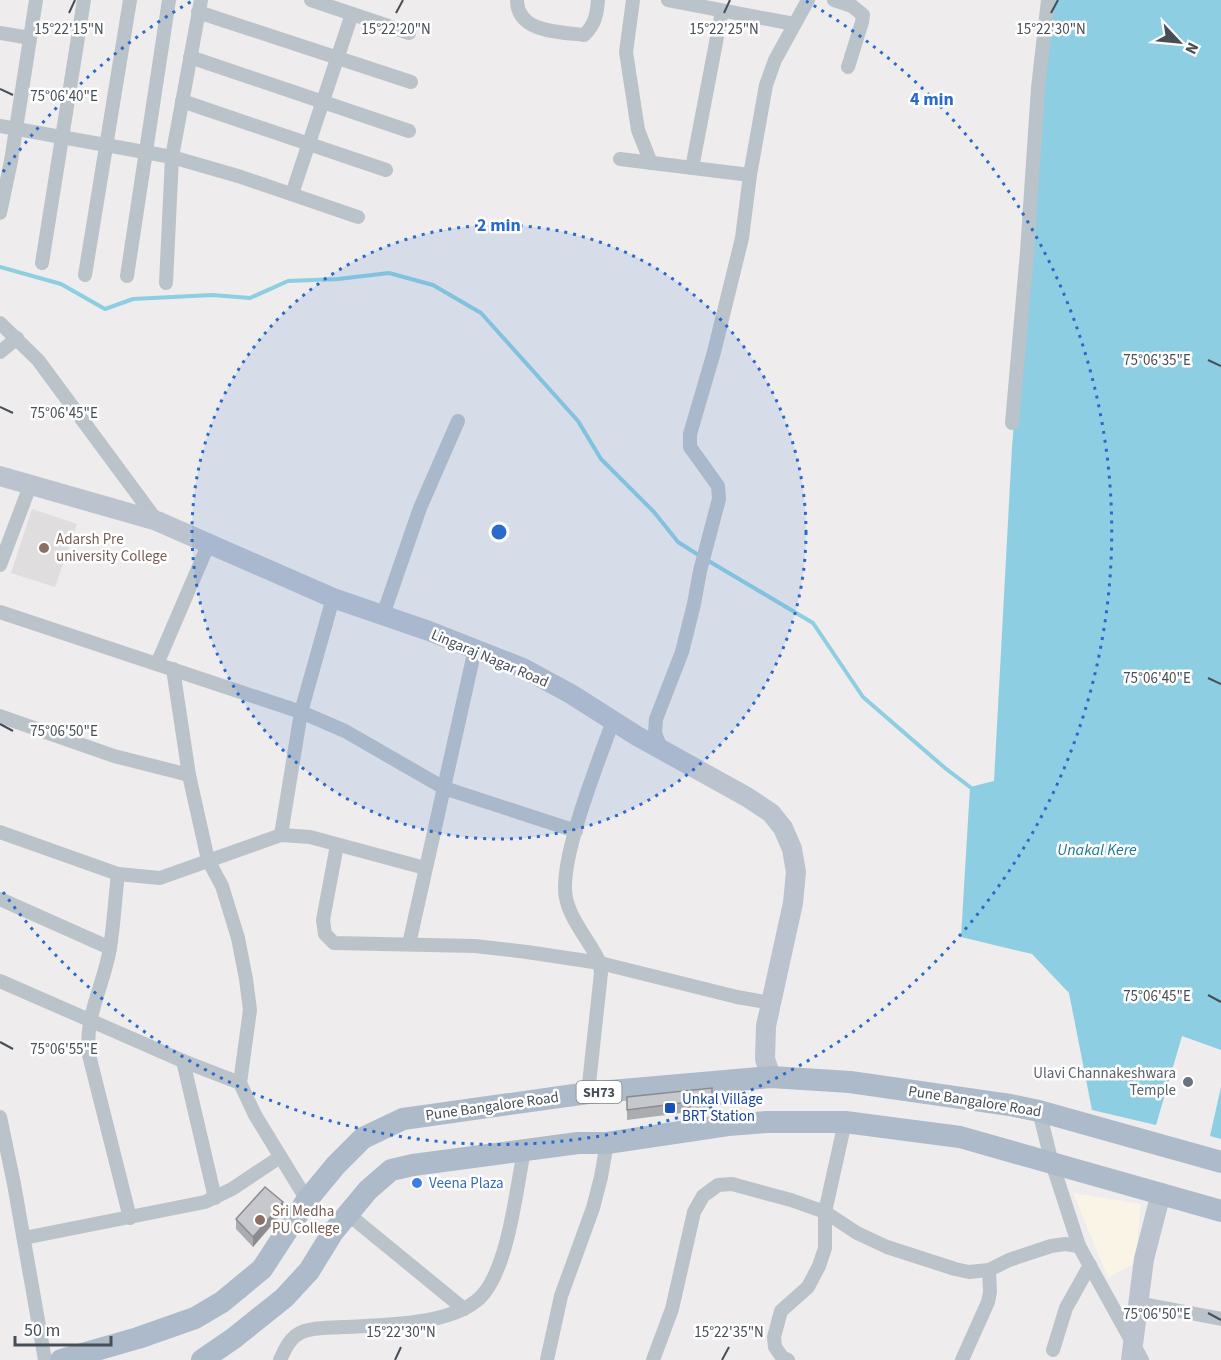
<svg xmlns="http://www.w3.org/2000/svg" width="1221" height="1360" font-family="'Source Sans 3',sans-serif">
<rect width="100%" height="100%" fill="#eeecec"/>
<path fill="#f9f4e5" d="M1073,1193L1141,1204L1135,1263L1108,1278Z"/>
<path fill="#dfdddd" d="M32,509L77,524L55,587L11,573Z"/>
<g fill="#8ecee2">
<path d="M1048,0H1221V1050L1182,1036L1156,1125L1092,1110L1069,993L1032,954L961,937L970,787L994,781L1012,447Z"/>
<path d="M1221,1087V1139L1210,1136Z"/>
</g>
<g fill="none" stroke-linecap="round" stroke-linejoin="round">
<g stroke="#8ecee2" stroke-width="4">
<path d="M0,267L61,284L105,309L133,299L212,295L250,298L288,281L338,279L389,273L433,285L481,313L578,421L601,459L654,512L678,542L700,556"/>
<path d="M707,560L813,623L863,697L945,768L970,787"/>
</g>
<g stroke="#bbc3ca" stroke-width="14">
<path d="M311,0L409,33"/>
<path d="M517,0C517,33 561,32 584,35C595,25 597,14 598,0"/>
<path d="M633,0L626,52L638,130L651,163"/>
<path d="M668,0L794,24"/>
<path d="M834,0L852,6L863,15L862,22L848,67"/>
<path d="M198,12L411,82"/>
<path d="M0,33L30,38"/>
<path d="M190,57L409,131"/>
<path d="M182,101L386,170"/>
<path d="M0,126L172,157L238,176L358,217"/>
<path d="M620,159L750,175"/>
<path d="M692,168L722,11"/>
<path d="M292,194L352,14"/>
<path d="M0,213L11,161L36,0"/>
<path d="M42,263L84,0"/>
<path d="M85,275L130,0"/>
<path d="M127,276L169,0"/>
<path d="M166,283L172,157L201,0"/>
<path d="M0,323L38,360L157,521"/>
<path d="M0,352L17,338"/>
<path d="M1012,423L1027,252L1038,88L1048,0"/>
<path d="M0,565L30,486"/>
<path d="M0,612L301,712L345,731L444,788L576,831"/>
<path d="M383,615L420,508L458,421"/>
<path d="M157,664L209,543"/>
<path d="M173,669L189,775L208,860L222,886L238,938L246,979L250,1010L240,1083L255,1115L307,1200"/>
<path d="M0,716L114,756L189,775"/>
<path d="M661,749L655,733L656,719L682,652L694,604L700,571L719,499L718,486L690,447V434L714,352L742,238L750,175L766,85L775,60L808,0"/>
<path d="M0,832L118,874L160,878L281,835L310,837L425,868"/>
<path d="M281,835L301,712L333,598"/>
<path d="M337,845L323,920L325,934L334,943L475,946L527,952L600,963L737,997L771,1003"/>
<path d="M118,874C115,898 114,923 110,948C104,985 84,1017 89,1055L130,1218"/>
<path d="M0,899L110,948"/>
<path d="M409,944L475,649"/>
<path d="M0,981L183,1061L240,1083"/>
<path d="M183,1061L215,1198"/>
<path d="M588,1093L601,973L600,963C590,941 571,922 566,898C558,861 599,760 613,721"/>
<path d="M1039,1111L1052,1163L1079,1246L1142,1360"/>
<path d="M0,1117L14,1184L45,1360"/>
<path d="M348,1214L464,1309"/>
<path d="M24,1238L205,1202L232,1189L280,1157"/>
<path d="M1138,1303L1221,1319"/>
<path d="M1053,1350L1066,1308L1090,1265"/>
<path d="M280,1360C285,1349 290,1337 302,1332C313,1327 330,1328 343,1327C382,1325 460,1326 485,1292C509,1260 516,1191 524,1151"/>
<path d="M547,1360L561,1296L593,1208L601,1177L607,1143"/>
<path d="M653,1360L672,1309L694,1212L703,1196L718,1185L732,1184L791,1200L825,1212L857,1233L887,1247L955,1269L969,1272L989,1270L1009,1260L1051,1246L1065,1244L1079,1246"/>
<path d="M788,1360L782,1357L775,1347L774,1337L781,1311L808,1287L819,1266L825,1248V1212L845,1122"/>
<path d="M962,1360L988,1302L990,1292L989,1270"/>
</g>
<g stroke="#bbc3ce" stroke-width="20">
<path d="M0,476L157,521L333,598L429,631L523,668L571,694L637,736L747,797L771,813L783,828L792,849L796,872L793,903L766,1026L765,1059L771,1077"/>
<path d="M1131,1360L1144,1259L1161,1193"/>
</g>
<g stroke="#adbac9" stroke-width="22">
<path d="M61,1360L138,1338L195,1318L222,1302L262,1269L307,1200L336,1165L363,1138L403,1119L588,1093L771,1077L850,1082L1010,1105L1039,1111L1221,1162"/>
<path d="M202,1360L234,1338L284,1298L309,1271L333,1232L368,1190L391,1170L413,1165L578,1143H607L728,1125L767,1122H845L960,1137L1221,1211"/>
</g>
</g>
<g fill="#abacb1">
<path d="M712,1088V1109L627,1120V1097Z"/>
<path d="M283,1212L253,1247L236,1229V1219Z"/>
</g>
<path fill="#8b8c90" d="M283,1202V1212L253,1247V1237Z"/>
<g fill="#c7c8ce" stroke="#8b8c90" stroke-width="1.5">
<path d="M712,1088V1099L627,1110V1097Z"/>
<path d="M265,1187L283,1202L253,1237L236,1219Z"/>
</g>
<path fill="none" stroke="#464e57" stroke-width="2" d="M69,13L75,0M396,13L403,0M724,13L730,0M1051,13L1058,0M0,89L13,95M1208,360L1221,366M0,407L13,413M1208,678L1221,684M0,724L13,731M1208,995L1221,1002M0,1042L13,1049M1208,1313L1221,1320M395,1360L401,1347M722,1360L729,1347"/>
<circle cx="499" cy="532" r="307" fill="#296acb" fill-opacity=".12"/>
<g fill="none" stroke="#296acb" stroke-width="3" stroke-dasharray="3 6">
<circle cx="499" cy="532" r="307"/>
<path d="M3 172A613 613 0 0 1 192 1M806 1A613 613 0 1 1 3 892"/>
</g>
<g fill="#8d6e63" stroke="#fff" stroke-width="2">
<circle cx="44" cy="548" r="6"/>
<circle cx="260" cy="1220" r="6"/>
</g>
<circle fill="#6b7280" stroke="#fff" stroke-width="2" cx="1188" cy="1082" r="6"/>
<rect fill="#1a4fb4" stroke="#fff" stroke-width="2" x="664" y="1102" width="12" height="12" rx="3"/>
<circle fill="#3f7fe0" stroke="#fff" stroke-width="2" cx="417" cy="1183" r="6"/>
<g text-anchor="middle" stroke-width="5" stroke-linejoin="round" paint-order="stroke">
<rect fill="#fff" stroke="#7e8389" stroke-width="1.5" x="576.5" y="1081" width="45" height="22" rx="4.5"/>
<g font-size="14" font-weight="bold" fill="#464e57">
<text x="599" y="1097">SH73</text>
</g>
<g font-size="15" fill="#785e54" stroke="#fff" text-anchor="start">
<text x="56" y="544">Adarsh Pre<tspan x="56" dy="17">university College</tspan></text>
<text x="272" y="1216">Sri Medha<tspan x="272" dy="17">PU College</tspan></text>
</g>
<g font-size="15" fill="#464e57" stroke="#fff">
<text transform="translate(490 658) rotate(23)" y="5">Lingaraj Nagar Road</text>
<text transform="translate(975 1101) rotate(9)" y="5">Pune Bangalore Road</text>
<text transform="translate(492 1106) rotate(-8)" y="5">Pune Bangalore Road</text>
</g>
<g font-size="15" fill="#5b616d" stroke="#fff" text-anchor="end">
<text x="1176" y="1078">Ulavi Channakeshwara<tspan x="1176" dy="17">Temple</tspan></text>
</g>
<g font-size="15" fill="#164399" stroke="#fff" text-anchor="start">
<text x="682" y="1104">Unkal Village<tspan x="682" dy="17">BRT Station</tspan></text>
</g>
<g font-size="15" fill="#366cbe" stroke="#fff" text-anchor="start">
<text x="429" y="1188">Veena Plaza</text>
</g>
<g font-size="16" font-style="italic" fill="#197997" stroke="#fff">
<text x="1097" y="855">Unakal Kere</text>
</g>
</g>
<g font-size="15" text-anchor="middle" fill="#464e57" stroke="#fff" stroke-width="5" stroke-linejoin="round" paint-order="stroke">
<text x="69" y="34">15°22'15"N</text>
<text x="396" y="34">15°22'20"N</text>
<text x="724" y="34">15°22'25"N</text>
<text x="1051" y="34">15°22'30"N</text>
<text x="64" y="101">75°06'40"E</text>
<text x="1157" y="365">75°06'35"E</text>
<text x="64" y="418">75°06'45"E</text>
<text x="1157" y="683">75°06'40"E</text>
<text x="64" y="736">75°06'50"E</text>
<text x="1157" y="1001">75°06'45"E</text>
<text x="64" y="1054">75°06'55"E</text>
<text x="1157" y="1319">75°06'50"E</text>
<text x="401" y="1337">15°22'30"N</text>
<text x="729" y="1337">15°22'35"N</text>
</g>
<circle cx="499" cy="532" r="9" fill="#296acb" stroke="#fff" stroke-width="3"/>
<g font-size="18" text-anchor="middle" font-weight="bold" fill="#296acb" stroke="#fff" stroke-width="5" stroke-linejoin="round" paint-order="stroke">
<text x="932" y="105">4 min</text>
<text x="499" y="231">2 min</text>
</g>
<g transform="translate(1179 42) rotate(116)" stroke="#ffffff" stroke-width="4.5" paint-order="stroke">
<path d="M0-4.5L10 22L0 15L-10 22Z" fill="#464e57"/>
<text y="-9" font-size="16" font-weight="bold" text-anchor="middle" fill="#464e57">N</text>
</g>
<path d="M15 1336v9h96v-9" fill="none" stroke="#464e57" stroke-width="3"/>
<text x="24" y="1336" font-size="18" fill="#464e57" stroke="#ffffff" stroke-width="4.5" paint-order="stroke">50 m</text>
</svg>
